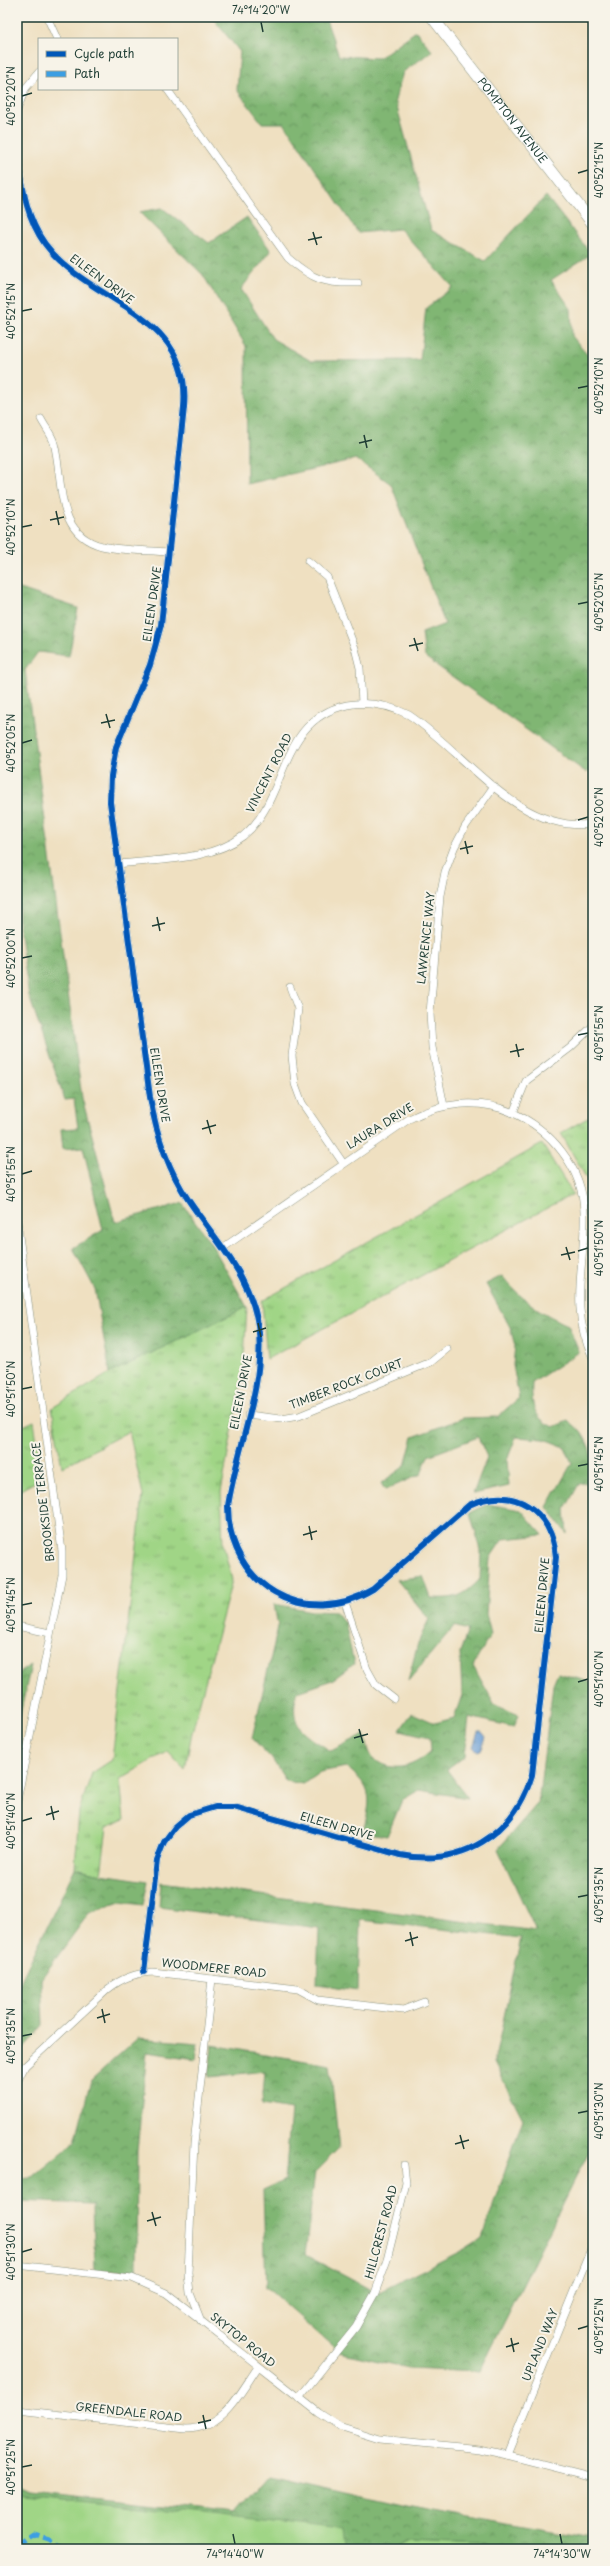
<svg xmlns="http://www.w3.org/2000/svg" width="610" height="2566" font-family="'Playpen Sans',sans-serif">
<defs>
<pattern id="grass-tufts" width="24" height="20" patternUnits="userSpaceOnUse"><rect width="24" height="20" fill="#a0d586"/><path d="M3 7l-1-3M5 7V3M7 7l1-3M15 17l-1-3M17 17v-4M19 17l1-3" fill="none" stroke="#82ae6e"/></pattern>
<pattern id="forest-crowns" width="20" height="18" patternUnits="userSpaceOnUse"><rect width="20" height="18" fill="#80b673"/><path d="M2 6a3 3 0 1 1 6 0M12 15a3 3 0 1 1 6 0" fill="none" stroke="#68955f"/></pattern>
<pattern id="water-ripples" width="26" height="14" patternUnits="userSpaceOnUse"><rect width="26" height="14" fill="#6a9ed6"/><path d="M2 4q2-2 4 0t4 0M15 11q2-2 4 0t4 0" fill="none" stroke="#5782ae"/></pattern>
</defs>
<rect width="100%" height="100%" fill="#f7f3e8"/>
<filter id="ink" filterUnits="userSpaceOnUse"><feTurbulence type="fractalNoise" baseFrequency=".025" numOctaves="2"/><feDisplacementMap in="SourceGraphic" scale="8" xChannelSelector="R" yChannelSelector="G"/><feConvolveMatrix kernelMatrix="1 2 1 2 8 2 1 2 1" color-interpolation-filters="sRGB"/></filter>
<filter id="wash" filterUnits="userSpaceOnUse"><feTurbulence type="fractalNoise" baseFrequency=".012" numOctaves="4" result="noise"/><feDisplacementMap in="SourceGraphic" scale="16" xChannelSelector="R" yChannelSelector="G"/><feGaussianBlur stdDeviation="0.9" result="paint"/><feColorMatrix in="noise" values="0 0 0 0 0 0 0 0 0 0 0 0 0 0 0 0 0 1.4 0 .05"/><feComposite in="paint" operator="in"/></filter>
<g filter="url(#wash)">
<rect width="100%" height="100%" fill="#efe0c1"/>
<g fill="url(#grass-tufts)" stroke="#60895d">
<path d="M593,1115V1178L588,1181L561,1133Z"/>
<path d="M542,1144L573,1194L267,1359L262,1301Z"/>
<path d="M247,1307L243,1373L221,1492L223,1544L232,1580L192,1732L185,1769L168,1751L120,1779L124,1820L107,1827L101,1874L75,1868L79,1811L92,1773L112,1760L143,1495L129,1431L62,1467L52,1408L128,1362Z"/>
<path d="M34,1421L42,1478L17,1492V1429Z"/>
</g>
<g fill="url(#forest-crowns)" stroke="#507a54">
<path d="M212,17H325L339,56L379,58L416,31L432,51L403,72L395,100L431,230L485,261L546,196L591,254L551,280L571,309L572,336L593,362V766L587,773L425,657L422,633L445,624L391,484L356,459L247,484L246,346L203,275L139,212L162,208L209,243L247,217L271,251L241,289L273,339L311,361L420,360L426,308L453,287L400,229L358,233L284,123H262L237,90L240,52Z"/>
<path d="M17,588L78,608L69,656L38,652L25,670L82,1098L115,1222L182,1203L212,1245L247,1307L110,1373L95,1289L73,1248L103,1230L83,1147L63,1149L61,1129L78,1128L74,1099L65,1100L29,996L19,928Z"/>
<path d="M593,1178V1257L588,1181Z"/>
<path d="M502,1276C523,1301 539,1312 568,1325L579,1352L532,1383C531,1403 533,1418 553,1427L568,1421C590,1434 593,1457 593,1481L579,1484L565,1509L567,1534L547,1507L572,1463L565,1447L544,1439L516,1437L507,1460L509,1486L473,1494L487,1457L478,1437L428,1456L421,1474L385,1490L381,1483L405,1466L413,1437L463,1418L497,1417L519,1398L513,1365L515,1346L510,1327L486,1284Z"/>
<path d="M488,1504L521,1510L543,1535L503,1539L490,1558L486,1614L491,1634L473,1666L495,1705L519,1715L514,1727L469,1717L465,1756L447,1770L468,1798L419,1790L402,1800L387,1836L363,1832C371,1800 375,1789 346,1767L320,1772L303,1784L286,1781L272,1759L252,1738L278,1627L274,1604L312,1611L336,1612L345,1623L354,1664L332,1680L297,1692C288,1727 304,1734 331,1751L365,1734C367,1742 368,1755 375,1760C394,1774 416,1766 431,1751L430,1737L400,1730L412,1713L435,1723L454,1718L462,1695L460,1652L468,1630L454,1626L408,1681L418,1643L429,1619L397,1580L423,1576L431,1598C456,1599 463,1597 480,1579L481,1550L470,1513Z"/>
<path d="M31,1665L18,1724H17V1674Z"/>
<path d="M558,1673L593,1683V2143L480,2371L409,2368L339,2352L266,2287L263,2190L285,2180L291,2110L262,2105L265,2071L209,2077L212,2045L330,2065L339,2148L315,2172L305,2255L377,2293L463,2250L482,2238L523,2119L494,2063L521,1938L360,1920L358,1990L317,1984L319,1928L159,1907L161,1882L536,1931L498,1849L538,1803L553,1685Z"/>
<path d="M75,1868L101,1874L148,1881L143,1905L120,1902L89,1913L41,1979L43,2025L17,2056V1989Z"/>
<path d="M138,2038L198,2043L196,2059L147,2052L137,2150L136,2270L95,2271L93,2204L17,2201V2178L33,2177L75,2142L91,2080Z"/>
<path d="M268,2474L406,2505L593,2538L591,2549H537L505,2543L404,2539L389,2549H17V2485L30,2491L234,2514Z"/>
</g>
<g fill="#a0d586" stroke="#60895d">
<path d="M17,2494L343,2531L345,2549H17Z"/>
<path d="M404,2539L505,2543L537,2549H389Z"/>
</g>
<path fill="url(#water-ripples)" stroke="#446e85" d="M478,1732H482L486,1737L482,1749L478,1751L473,1747Z"/>
</g>
<g filter="url(#ink)">
<g fill="none" stroke-linecap="round" stroke-linejoin="round">
<g stroke="#878e7a" stroke-width="8">
<g id="street">
<path d="M47,17L57,39"/>
<path d="M167,89L288,258C313,280 325,284 358,283"/>
<path d="M17,110L25,89L39,72"/>
<path d="M17,152C22,184 25,216 45,244C91,306 192,311 184,407L161,625L150,665L116,747L111,776L110,802L150,1097C156,1134 168,1170 189,1201C218,1244 254,1279 259,1333C264,1387 236,1451 228,1506C228,1585 305,1630 373,1589L469,1505C513,1484 552,1510 556,1557L532,1775C514,1835 461,1867 400,1855L234,1807H215L189,1815L175,1827L164,1842L157,1860L144,1972"/>
<path d="M41,419C45,427 52,435 54,443C64,480 54,534 102,546C123,551 148,550 169,552"/>
<path d="M308,561L327,577L355,648L360,668L362,703"/>
<path d="M119,864C159,859 210,861 243,836C289,799 277,720 347,705C369,701 389,705 409,715C465,752 518,834 593,824"/>
<path d="M290,987L298,1009L292,1056L295,1084L302,1103L343,1163"/>
<path d="M444,1106L432,1047L430,1013L440,897L445,872L454,848L465,827L494,786"/>
<path d="M513,1113L526,1081L570,1048L593,1026"/>
<path d="M17,1221L62,1551V1575L17,1801"/>
<path d="M224,1247L409,1119C441,1103 477,1098 511,1112C551,1129 583,1168 584,1212C586,1265 568,1307 593,1358"/>
<path d="M248,1415L281,1419L299,1416L431,1362L447,1349"/>
<path d="M345,1602L367,1669L376,1685L394,1699"/>
<path d="M17,1626L50,1633"/>
<path d="M212,1979L194,2144L188,2273L190,2293L201,2321L319,2413L339,2426L380,2439L480,2449L507,2455L593,2477"/>
<path d="M17,2082L25,2066L108,1989C122,1978 135,1973 153,1972L298,1989L318,2000L403,2010L424,2002"/>
<path d="M17,2265L132,2278L166,2293L200,2319"/>
<path d="M299,2398L356,2327L375,2293L387,2260L406,2183L404,2165"/>
<path d="M17,2410L186,2429C224,2429 239,2394 258,2367"/>
<path d="M507,2455L593,2244"/>
</g>
</g>
<g stroke="#878e7a" stroke-width="12">
<g id="primary">
<path id="s1" d="M432,17L593,224"/>
</g>
</g>
<use href="#street" stroke="#fff" stroke-width="7"/>
<use href="#primary" stroke="#fff" stroke-width="11"/>
<path stroke="#3c9ee2" stroke-width="5" stroke-dasharray="10 5" stroke-linecap="butt" d="M17,2545L33,2534L49,2539L64,2549"/>
<g stroke="#f7f3e8" stroke-width="8">
<path id="cycleway" d="M17,152C22,184 25,216 45,244C91,306 192,311 184,407L161,625L150,665L116,747L111,776L110,802L150,1097C156,1134 168,1170 189,1201C218,1244 254,1279 259,1333C264,1387 236,1451 228,1506C228,1585 305,1630 373,1589L469,1505C513,1484 552,1510 556,1557L532,1775C514,1835 461,1867 400,1855L234,1807H215L189,1815L175,1827L164,1842L157,1860L144,1972"/>
</g>
<use href="#cycleway" stroke="#0057b8" stroke-width="6"/>
</g>
</g>
<path fill="none" stroke="#1f3d34" stroke-width="1.5" d="M261,22L263,32M22,96L32,93M578,173L588,170M313,232L317,245M308,240L322,237M22,311L32,309M578,388L588,386M364,435L367,448M359,443L372,440M56,511L59,525M50,520L64,517M22,527L32,525M578,604L588,602M414,638L418,651M409,646L423,643M106,714L110,728M101,723L115,720M22,743L32,740M578,820L588,817M465,841L468,854M460,849L473,846M157,917L160,931M152,926L165,923M22,958L32,956M578,1035L588,1033M516,1044L519,1057M510,1052L524,1049M207,1120L211,1134M202,1129L216,1125M22,1174L32,1171M566,1247L570,1260M578,1251L588,1248M561,1255L575,1252M258,1323L261,1337M253,1332L266,1328M22,1389L32,1387M578,1466L588,1464M309,1526L312,1540M303,1535L317,1531M22,1605L32,1603M578,1682L588,1679M359,1729L363,1743M354,1738L368,1734M51,1806L54,1820M46,1815L59,1811M22,1821L32,1818M578,1897L588,1895M410,1932L413,1946M405,1941L418,1937M102,2009L105,2023M97,2018L110,2014M22,2036L32,2034M578,2113L588,2111M460,2135L464,2149M455,2144L469,2140M152,2212L156,2226M147,2221L161,2217M22,2252L32,2249M578,2329L588,2326M511,2338L514,2352M506,2347L519,2343M203,2415L206,2429M198,2423L211,2420M22,2467L32,2465M233,2534L235,2544M560,2534L562,2544"/>
<g text-anchor="middle" stroke-width="4" stroke-linejoin="round" paint-order="stroke">
<g font-size="11" fill="#1f3d34" stroke="#f7f3e8">
<text dy="4" stroke="none"><textPath href="#s1" startOffset="131">POMPTON AVENUE</textPath></text>
<text transform="translate(102 279) rotate(36)" y="4">EILEEN DRIVE</text>
<text transform="translate(152 604) rotate(-82)" y="4">EILEEN DRIVE</text>
<text transform="translate(269 773) rotate(-63)" y="4">VINCENT ROAD</text>
<text transform="translate(426 938) rotate(-84)" y="4">LAWRENCE WAY</text>
<text transform="translate(160 1085) rotate(81)" y="4">EILEEN DRIVE</text>
<text transform="translate(380 1126) rotate(-32)" y="4">LAURA DRIVE</text>
<text transform="translate(346 1384) rotate(-21)" y="4">TIMBER ROCK COURT</text>
<text transform="translate(241 1392) rotate(-79)" y="4">EILEEN DRIVE</text>
<text transform="translate(43 1502) rotate(-97)" y="4">BROOKSIDE TERRACE</text>
<text transform="translate(542 1595) rotate(-85)" y="4">EILEEN DRIVE</text>
<text transform="translate(337 1826) rotate(16)" y="4">EILEEN DRIVE</text>
<text transform="translate(214 1968) rotate(6)" y="4">WOODMERE ROAD</text>
<text transform="translate(381 2232) rotate(-75)" y="4">HILLCREST ROAD</text>
<text transform="translate(243 2340) rotate(39)" y="4">SKYTOP ROAD</text>
<text transform="translate(540 2345) rotate(-68)" y="4">UPLAND WAY</text>
<text transform="translate(129 2412) rotate(6)" y="4">GREENDALE ROAD</text>
</g>
</g>
<rect width="610" height="2566" fill="none" stroke="#f7f3e8" stroke-width="44"/>
<rect x="38" y="38" width="140" height="52" fill="#f7f3e8" stroke="#a1aaa0"/>
<rect x="46" y="51" width="20" height="6" fill="#0057b8" stroke="#a1aaa0"/>
<text x="74" y="58" font-size="12" fill="#1f3d34">Cycle path</text>
<rect x="46" y="71" width="20" height="6" fill="#3c9ee2" stroke="#a1aaa0"/>
<text x="74" y="78" font-size="12" fill="#1f3d34">Path</text>
<rect x="22" y="22" width="566" height="2522" fill="none" stroke="#1f3d34" stroke-width="1.5"/>
<g font-size="10" text-anchor="middle" fill="#1f3d34">
<text x="261" y="14">74°14'20"W</text>
<text transform="translate(11 96) rotate(-90)" y="4">40°52'20"N</text>
<text transform="translate(599 170) rotate(-90)" y="4">40°52'15"N</text>
<text transform="translate(11 311) rotate(-90)" y="4">40°52'15"N</text>
<text transform="translate(599 386) rotate(-90)" y="4">40°52'10"N</text>
<text transform="translate(11 527) rotate(-90)" y="4">40°52'10"N</text>
<text transform="translate(599 602) rotate(-90)" y="4">40°52'05"N</text>
<text transform="translate(11 743) rotate(-90)" y="4">40°52'05"N</text>
<text transform="translate(599 817) rotate(-90)" y="4">40°52'00"N</text>
<text transform="translate(11 958) rotate(-90)" y="4">40°52'00"N</text>
<text transform="translate(599 1033) rotate(-90)" y="4">40°51'55"N</text>
<text transform="translate(11 1174) rotate(-90)" y="4">40°51'55"N</text>
<text transform="translate(599 1248) rotate(-90)" y="4">40°51'50"N</text>
<text transform="translate(11 1389) rotate(-90)" y="4">40°51'50"N</text>
<text transform="translate(599 1464) rotate(-90)" y="4">40°51'45"N</text>
<text transform="translate(11 1605) rotate(-90)" y="4">40°51'45"N</text>
<text transform="translate(599 1679) rotate(-90)" y="4">40°51'40"N</text>
<text transform="translate(11 1821) rotate(-90)" y="4">40°51'40"N</text>
<text transform="translate(599 1895) rotate(-90)" y="4">40°51'35"N</text>
<text transform="translate(11 2036) rotate(-90)" y="4">40°51'35"N</text>
<text transform="translate(599 2111) rotate(-90)" y="4">40°51'30"N</text>
<text transform="translate(11 2252) rotate(-90)" y="4">40°51'30"N</text>
<text transform="translate(599 2326) rotate(-90)" y="4">40°51'25"N</text>
<text transform="translate(11 2467) rotate(-90)" y="4">40°51'25"N</text>
<text x="235" y="2558">74°14'40"W</text>
<text x="562" y="2558">74°14'30"W</text>
</g>
</svg>
